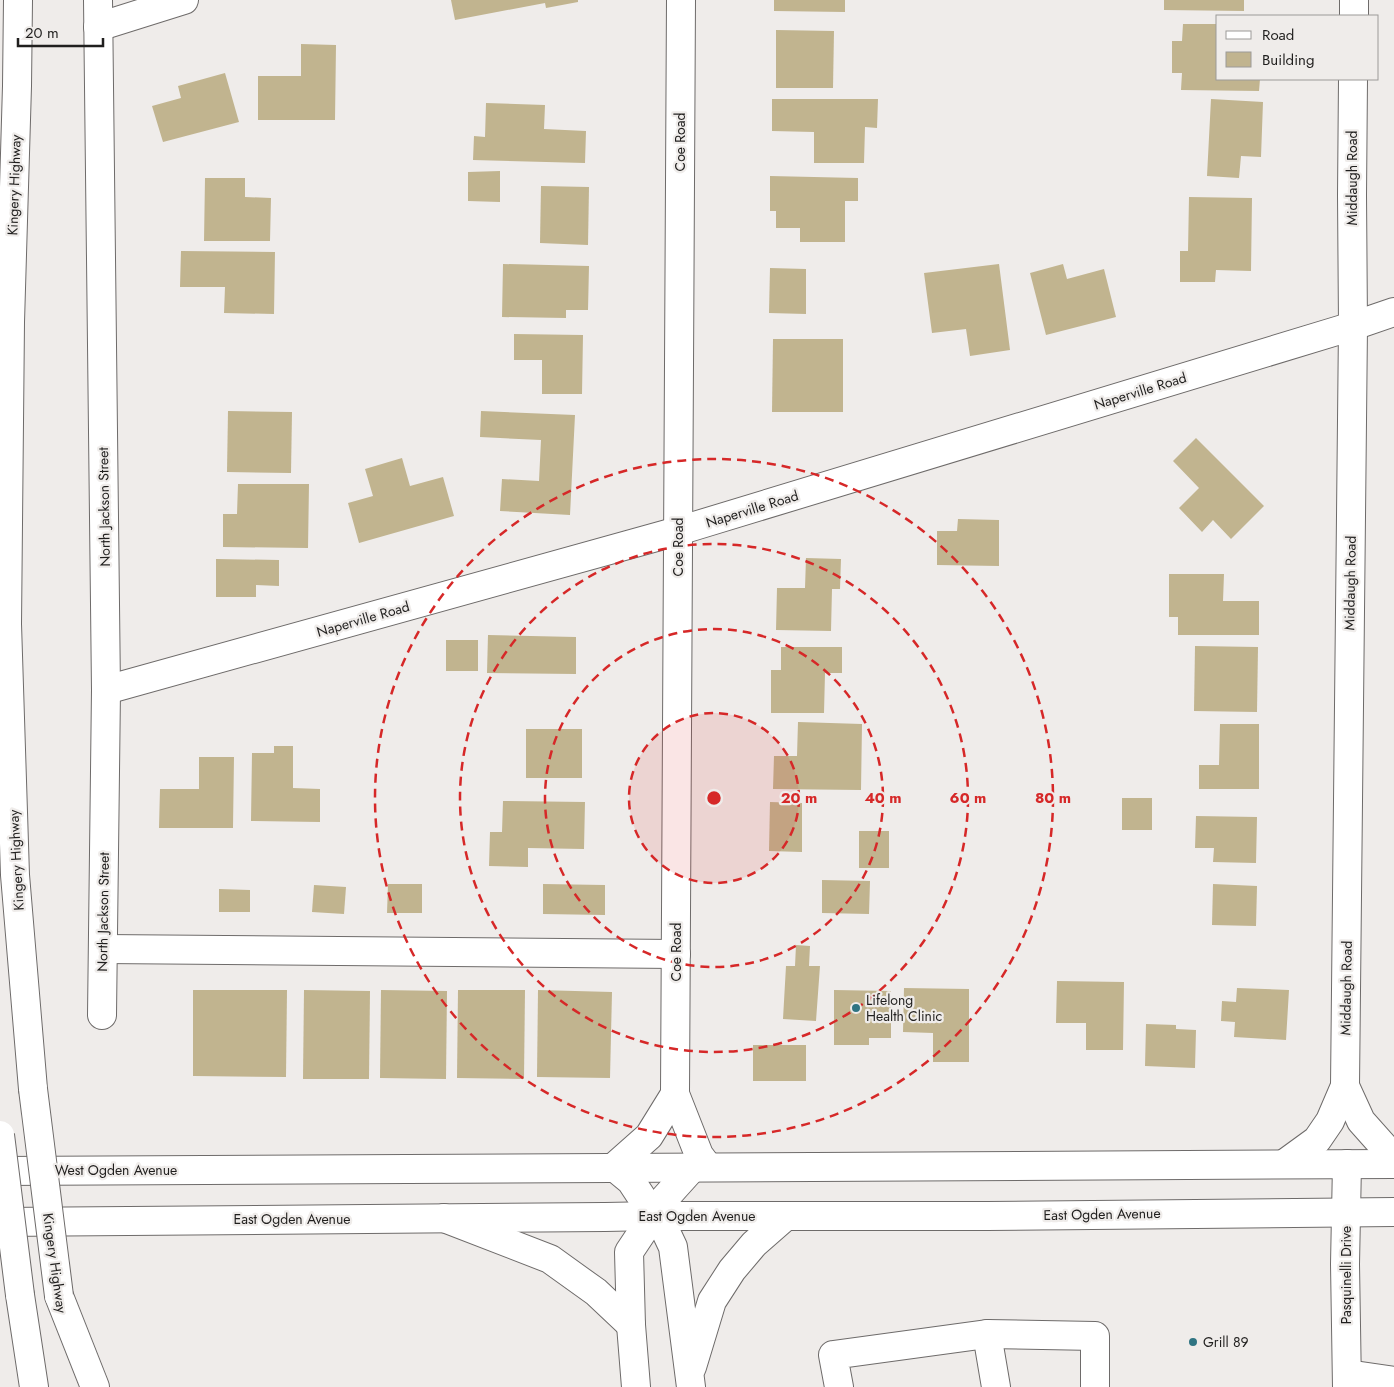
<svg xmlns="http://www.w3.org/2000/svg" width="1394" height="1387" font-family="Jost,sans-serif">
<rect width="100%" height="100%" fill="#efecea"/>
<g fill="#c1b48f">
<path d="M451,0H578V2L546,8L545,3L455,20Z"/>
<path d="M774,0H845V12L774,11Z"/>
<path d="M1164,0H1244V11L1164,10Z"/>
<path d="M1183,24H1218V79H1260L1259,91L1181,90L1182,73H1172V41H1182Z"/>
<path d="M776,30L834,31L833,88H776Z"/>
<path d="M301,44L336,45L335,120H258V76H301Z"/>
<path d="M225,73L239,122L163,142L152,106L181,98L178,86Z"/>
<path d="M772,99H878L877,128L865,127L864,163H814V132L772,131Z"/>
<path d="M1211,99L1263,102L1261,157L1241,156L1239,178L1207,176Z"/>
<path d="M486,103L545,105L544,129L586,131L585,163L473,160L474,136L485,137Z"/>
<path d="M500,171V202L468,201V172Z"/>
<path d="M770,176L858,178V201H845V242H800V228H776V211H770Z"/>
<path d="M205,178H245V197L271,198L270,241H204Z"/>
<path d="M541,186L589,187L588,245L540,243Z"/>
<path d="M1189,197L1252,198L1251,271L1216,270L1215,282H1180V251H1188Z"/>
<path d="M181,251L275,252L274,314L224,313L225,287H180Z"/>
<path d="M503,264L589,266L588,310H566V318L502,317Z"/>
<path d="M999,264L1010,350L970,356L966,329L932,333L924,273Z"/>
<path d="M1063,264L1067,279L1104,269L1116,317L1046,335L1030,273Z"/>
<path d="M770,268L806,269V314L769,313Z"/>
<path d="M514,334L583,335L582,394H542V360H514Z"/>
<path d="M773,339H843V412H772Z"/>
<path d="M228,411L292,412L291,473L227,472Z"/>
<path d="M481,411L575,415L570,515L500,511L502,479L539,481L541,440L480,437Z"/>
<path d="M1196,438L1264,506L1231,539L1213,520L1202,532L1179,508L1199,488L1173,461Z"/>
<path d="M402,458L410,486L443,477L454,516L359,543L348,503L373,496L365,469Z"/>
<path d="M238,484H309L308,548L223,547V514H237Z"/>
<path d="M958,519L999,520V566L937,565V531H957Z"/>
<path d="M806,558L841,559L840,589H832L831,631L776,630L777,588H805Z"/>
<path d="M216,559L279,560V586L256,585V597H216Z"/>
<path d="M1169,574H1224L1223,601H1259V635H1178V617H1169Z"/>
<path d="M488,635L576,637V674L487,673Z"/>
<rect x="446" y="640" width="32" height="31"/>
<path d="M1195,646L1258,647L1257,712L1194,711Z"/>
<path d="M781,647H842V673H825L824,713H771V670H781Z"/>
<path d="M798,722L862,724L861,790L773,789L774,756H797Z"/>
<path d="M1220,724H1259V789H1199V765H1219Z"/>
<rect x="526" y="729" width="56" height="49"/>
<path d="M274,746H293V788L320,789V822L251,821L252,753H274Z"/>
<path d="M199,757H234L233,828H159L160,789H199Z"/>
<rect x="1122" y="798" width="30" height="32"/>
<path d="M503,801L585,802L584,849L528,848V867L489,866L490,832H502Z"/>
<path d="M770,802L802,803V852L769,851Z"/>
<path d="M1196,816L1257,817L1256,863L1213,862L1214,848H1195Z"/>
<rect x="859" y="831" width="30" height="37"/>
<path d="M822,880L870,881L869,914L822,913Z"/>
<path d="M388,884H422V913H387Z"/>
<path d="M543,884L605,885V915L543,914Z"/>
<path d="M1213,884L1257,886L1256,926L1212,925Z"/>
<path d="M314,885L346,887L344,914L312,912Z"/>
<path d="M219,889L250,890V912H219Z"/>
<path d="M796,945L810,946L809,966H820L816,1021L783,1019L786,966H795Z"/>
<path d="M1057,981L1124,982L1123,1050H1086V1023H1056Z"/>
<path d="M904,988L969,989V1062H933V1033L903,1032Z"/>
<path d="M1237,988L1289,990L1286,1040L1234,1037L1235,1022L1221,1021L1222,1001L1236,1002Z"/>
<path d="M193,990H287L286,1077L193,1076Z"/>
<path d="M304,990L370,991L369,1079H303Z"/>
<path d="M381,990L447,991L446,1079L380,1078Z"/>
<path d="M458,990H525L524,1079L457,1078Z"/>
<path d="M538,990L612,992L610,1078L537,1077Z"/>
<path d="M834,990L891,991V1038H869V1045H834Z"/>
<path d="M1146,1024L1176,1025V1029L1196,1030L1195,1068L1145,1066Z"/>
<rect x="753" y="1045" width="53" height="36"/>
</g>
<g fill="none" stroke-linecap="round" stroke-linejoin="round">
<g stroke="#6e6b6a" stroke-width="30">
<g id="minor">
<path d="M98,0L106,690L102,1015"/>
<path d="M681,0L675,1094L699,1155L708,1167"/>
<path d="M1354,16V0"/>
<path d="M98,27L184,0"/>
<path d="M106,690L678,531L1353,326L1394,312"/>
<path d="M103,949L676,954"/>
<path d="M1345,1086L1353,326L1352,195L1353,79"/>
<path d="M614,1167L649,1136L675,1094"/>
<path d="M987,1334L996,1387"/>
<path d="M1347,1374L1394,1381"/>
<path d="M839,1387L833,1355L987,1334L1095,1336V1387"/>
<path d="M1347,1387L1345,1264L1347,1164"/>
</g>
</g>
<g stroke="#6e6b6a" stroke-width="30">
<g id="major">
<path d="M1345,1086L1361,1121L1385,1148L1394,1156"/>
<path d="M1284,1164L1317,1140L1330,1121L1345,1086"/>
<path d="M0,1171L1394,1164"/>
<path d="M0,1222L605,1217L654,1216H987L1394,1212"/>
</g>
</g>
<g stroke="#6e6b6a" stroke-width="30">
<g id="highway">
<path d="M18,0L17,86L10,322L7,624L15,875L33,1089"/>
<path d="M614,1167L631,1181L654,1216L665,1230L673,1247L691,1387"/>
<path d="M444,1218L550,1259L596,1292L631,1325"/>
<path d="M20,1295L34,1387"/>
<path d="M59,1296L95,1387"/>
<path d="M692,1367L712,1301L732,1270L754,1244L786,1216"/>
<path d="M636,1387L631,1325L629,1252L665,1198L693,1167"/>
</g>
</g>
<use href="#minor" stroke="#fff" stroke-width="28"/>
<use href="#major" stroke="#fff" stroke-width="28"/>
<use href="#highway" stroke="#fff" stroke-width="28"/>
<g stroke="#6e6b6a" stroke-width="30" stroke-linecap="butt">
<g id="highway-bridge">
<path d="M33,1089L59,1296"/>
<path d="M0,1135L20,1295"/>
</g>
</g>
<use href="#highway-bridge" stroke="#fff" stroke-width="28"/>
</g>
<circle cx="714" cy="798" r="85" fill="#d62828" fill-opacity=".12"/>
<g fill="none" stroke="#d62828" stroke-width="2.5" stroke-dasharray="9 6">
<circle cx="714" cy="798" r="85"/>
<circle cx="714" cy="798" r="169"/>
<circle cx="714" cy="798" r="254"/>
<circle cx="714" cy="798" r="339"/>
</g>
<g fill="#2f7482" stroke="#efecea" stroke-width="2">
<circle cx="856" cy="1008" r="5"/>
<circle cx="1193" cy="1342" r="5"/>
</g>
<g text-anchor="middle" stroke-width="4.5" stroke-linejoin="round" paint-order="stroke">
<g font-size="14" fill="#201f1e" stroke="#efecea">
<text transform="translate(680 142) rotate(-90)" y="5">Coe Road</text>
<text transform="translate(1352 178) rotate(-90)" y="5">Middaugh Road</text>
<text transform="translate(14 185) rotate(-88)" y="5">Kingery Highway</text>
<text transform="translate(1140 391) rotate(-17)" y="5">Naperville Road</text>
<text transform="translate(104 507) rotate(-91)" y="5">North Jackson Street</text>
<text transform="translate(752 509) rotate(-17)" y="5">Naperville Road</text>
<text transform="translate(678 547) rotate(-90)" y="5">Coe Road</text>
<text transform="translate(1350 583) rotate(-89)" y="5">Middaugh Road</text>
<text transform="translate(363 619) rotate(-16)" y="5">Naperville Road</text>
<text transform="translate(16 860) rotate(-93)" y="5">Kingery Highway</text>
<text transform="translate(103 912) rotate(-89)" y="5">North Jackson Street</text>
<text transform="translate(676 952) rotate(-90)" y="5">Coe Road</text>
<text transform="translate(1346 988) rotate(-89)" y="5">Middaugh Road</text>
<text x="116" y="1175">West Ogden Avenue</text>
<text transform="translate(1102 1214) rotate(-1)" y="5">East Ogden Avenue</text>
<text x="697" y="1221">East Ogden Avenue</text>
<text x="292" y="1224">East Ogden Avenue</text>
<text transform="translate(55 1263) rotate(82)" y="5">Kingery Highway</text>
<text transform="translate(1346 1275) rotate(-90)" y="5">Pasquinelli Drive</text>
</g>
<g font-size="14" fill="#201f1e" stroke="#efecea" text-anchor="start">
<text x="866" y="1005">Lifelong<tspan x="866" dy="16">Health Clinic</tspan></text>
<text x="1203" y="1347">Grill 89</text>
</g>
</g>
<circle cx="714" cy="798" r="8" fill="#d62828" stroke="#efecea" stroke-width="2.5"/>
<g font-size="15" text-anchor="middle" font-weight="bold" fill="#d62828" stroke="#efecea" stroke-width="4.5" stroke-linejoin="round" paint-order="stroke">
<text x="799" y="803">20 m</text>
<text x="883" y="803">40 m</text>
<text x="968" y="803">60 m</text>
<text x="1053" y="803">80 m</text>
</g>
<rect x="1216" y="15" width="162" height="65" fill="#efecea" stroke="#9c9a98"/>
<rect x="1226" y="31" width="25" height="8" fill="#ffffff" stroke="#9c9a98"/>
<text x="1262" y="40" font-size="15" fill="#201f1e">Road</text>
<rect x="1226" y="52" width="25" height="15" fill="#c1b48f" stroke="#9c9a98"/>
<text x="1262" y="65" font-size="15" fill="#201f1e">Building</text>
<path d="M18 38v8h85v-8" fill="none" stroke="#201f1e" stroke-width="2.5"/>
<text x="25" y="38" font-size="15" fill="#201f1e" stroke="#efecea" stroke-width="4" paint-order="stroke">20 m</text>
</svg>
